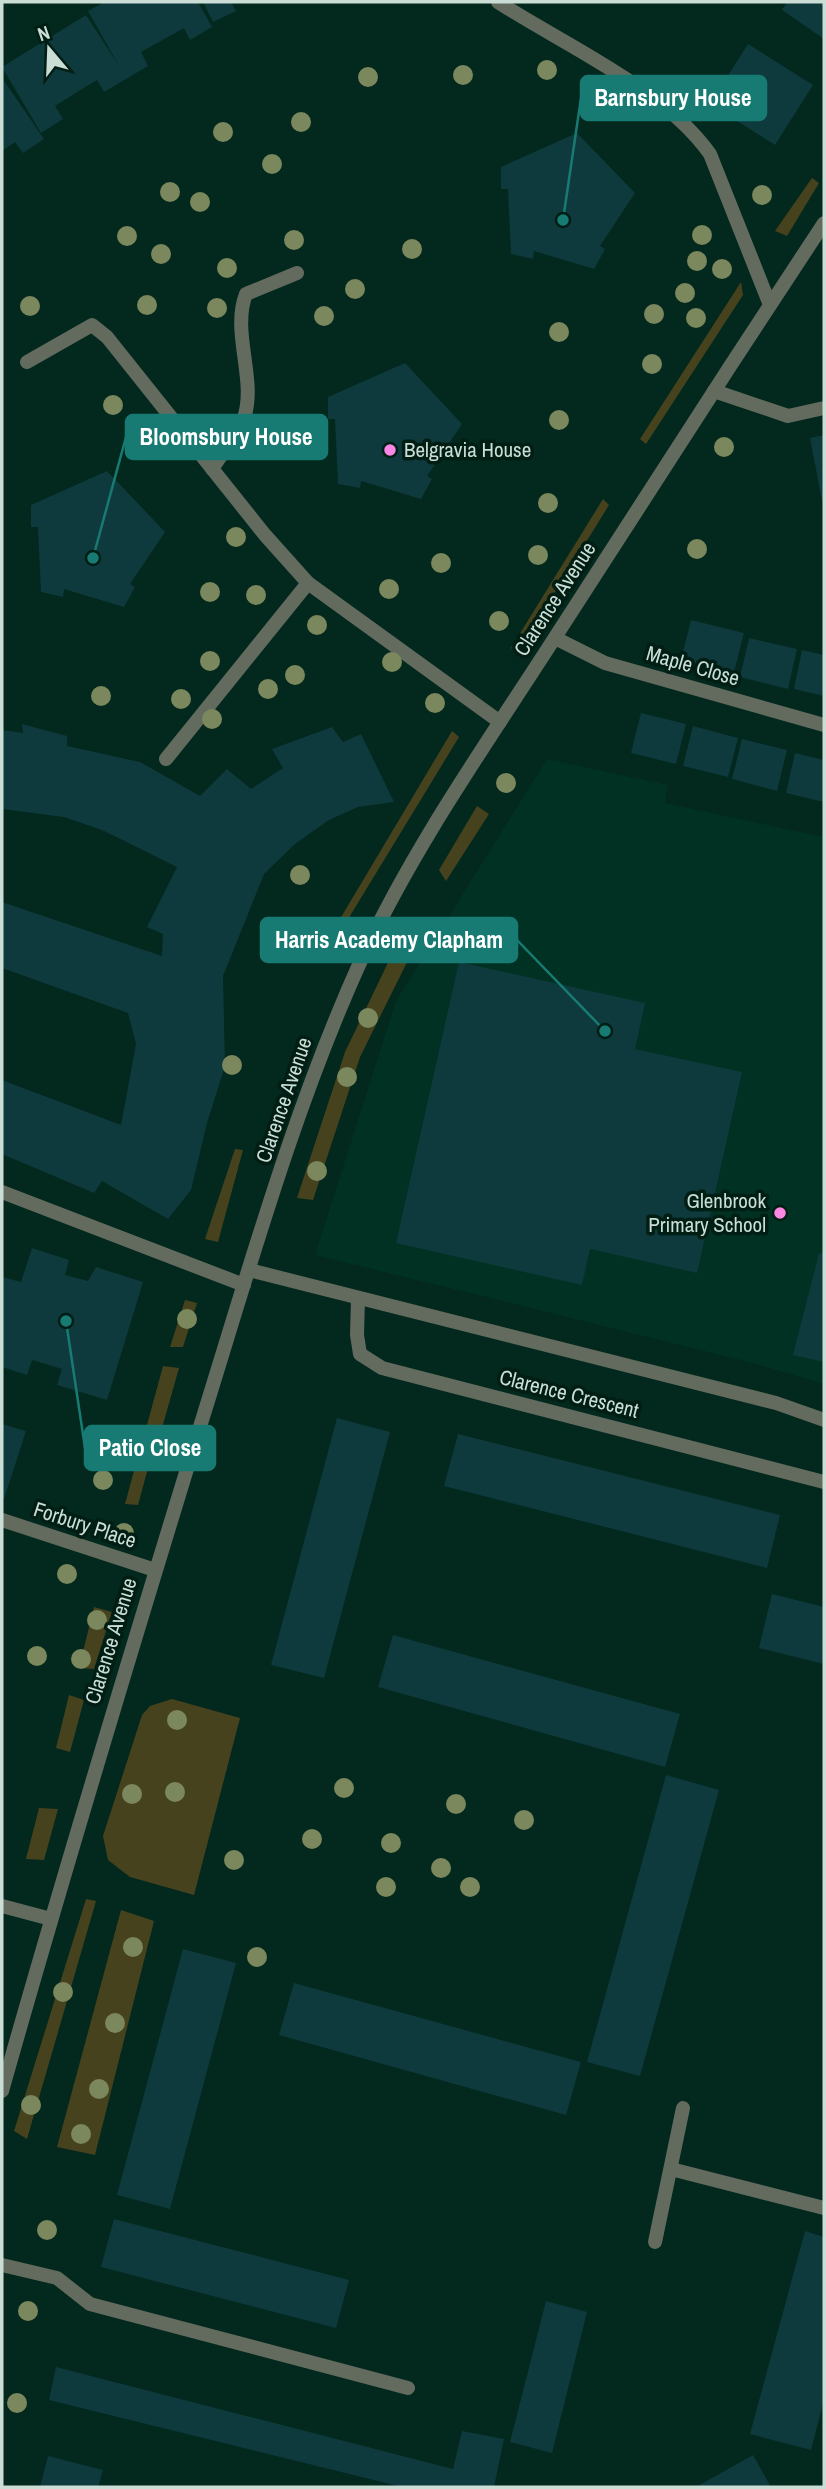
<svg xmlns="http://www.w3.org/2000/svg" width="826" height="2489" font-family="'Archivo Narrow',sans-serif">
<rect width="100%" height="100%" fill="#03281d"/>
<path fill="#003123" d="M547,759L668,785L665,803L824,837V1384L753,1363L315,1255L396,1001Z"/>
<g fill="#47421e">
<path d="M812,178L819,183L787,236L775,231Z"/>
<path d="M741,282L743,295L646,444L640,439Z"/>
<path d="M603,499L609,505L517,654L511,648Z"/>
<path d="M452,731L459,737L342,929H334Z"/>
<path d="M477,806L489,814L446,881L439,870Z"/>
<path d="M409,919L425,926L360,1057L313,1200L297,1198L345,1052Z"/>
<path d="M235,1149L243,1150L218,1242L205,1239Z"/>
<path d="M185,1300L197,1303L183,1347H170Z"/>
<path d="M163,1366L179,1368L162,1428L147,1425Z"/>
<path d="M141,1445L154,1446L138,1505L125,1504Z"/>
<path d="M94,1607L112,1612L94,1669L79,1668Z"/>
<path d="M69,1695L84,1700L70,1752L56,1748Z"/>
<path d="M172,1699L240,1718L194,1895L130,1877L108,1860L103,1836L142,1715L150,1706Z"/>
<path d="M39,1808L58,1809L44,1860L26,1859Z"/>
<path d="M86,1899L96,1901L27,2139L14,2131Z"/>
<path d="M121,1910L154,1921L95,2155L57,2147Z"/>
</g>
<g fill="#0e3a3d">
<path d="M105,2H198L212,27L190,40L184,28L141,52L148,66L104,92L97,80L74,94L55,106L63,119L41,133L2,67L86,15L119,66L88,11Z"/>
<path d="M203,2H231L236,11L213,22Z"/>
<path d="M787,2H824V39L782,10Z"/>
<path d="M748,44L813,85L775,145L710,104Z"/>
<path d="M2,78L44,139L23,153L15,142L2,151Z"/>
<path d="M577,133L635,193L600,246L605,249L594,269L534,251L533,259L511,254L508,189H501V167Z"/>
<path d="M405,363L462,424L427,476L432,479L421,499L361,481L360,488L338,484L335,419H328V397Z"/>
<path d="M824,435V506H823L810,438Z"/>
<path d="M107,471L165,532L130,584L135,587L124,607L64,589L63,597L41,592L38,527H31V505Z"/>
<path d="M691,620L744,633L733,676L680,664Z"/>
<path d="M749,638L797,649L788,689L740,677Z"/>
<path d="M802,650L824,655V696L794,689Z"/>
<path d="M641,713L686,724L676,764L631,753Z"/>
<path d="M22,724L67,736V746L140,762L200,796L227,769L251,789L283,768L272,749L332,727L343,742L361,734L394,802L358,807L329,820L295,844L264,874L223,976L225,1066L207,1123L191,1190L168,1219L102,1181L94,1193L2,1154V1080L121,1125L136,1044L128,1013L2,968V902L162,956L163,934L147,927L177,867L102,830L64,817L2,809V730L23,733Z"/>
<path d="M693,726L738,738L728,777L683,766Z"/>
<path d="M742,739L787,750L777,791L732,779Z"/>
<path d="M795,753L824,760V802L786,793Z"/>
<path d="M459,962L645,1003L635,1049L742,1072L697,1273L590,1249L582,1285L396,1243Z"/>
<path d="M32,1248L69,1260L65,1275L88,1281L96,1267L143,1282L107,1400L57,1385L62,1369L32,1360L27,1375L2,1367V1277L21,1282Z"/>
<path d="M819,1253L824,1254V1362L793,1355Z"/>
<path d="M337,1418L390,1432L324,1678L271,1665Z"/>
<path d="M2,1424L26,1431L4,1499L2,1498Z"/>
<path d="M458,1434L780,1515L767,1568L444,1486Z"/>
<path d="M772,1594L824,1607V1664L759,1648Z"/>
<path d="M393,1635L680,1714L665,1767L378,1687Z"/>
<path d="M666,1775L719,1790L640,2076L587,2062Z"/>
<path d="M183,1949L236,1963L170,2209L117,2195Z"/>
<path d="M294,1983L581,2062L566,2115L279,2035Z"/>
<path d="M114,2219L349,2280L336,2328L101,2267Z"/>
<path d="M805,2231L824,2237V2400L811,2450L750,2434Z"/>
<path d="M546,2301L587,2312L552,2453L510,2442Z"/>
<path d="M56,2367L453,2469L462,2431L504,2439L494,2487H402L49,2400Z"/>
<path d="M753,2455L771,2487H696Z"/>
<path d="M48,2456L103,2470L98,2487H40Z"/>
</g>
<g fill="none" stroke-linecap="round" stroke-linejoin="round">
<g stroke="#636b5f" stroke-width="14">
<path d="M498,2C566,46 663,88 710,154L770,305"/>
<path d="M27,362L92,325L107,337L265,535L308,583L500,722"/>
<path d="M212,469C222,453 238,435 244,418C257,380 231,332 246,294L297,273"/>
<path d="M166,759L308,583"/>
</g>
<g stroke="#636b5f" stroke-width="14">
<path d="M714,391L788,416L824,408"/>
<path d="M555,638L605,663L824,725"/>
<path d="M2,1192L244,1285"/>
<path d="M249,1270L776,1403L824,1420"/>
<path d="M358,1298L357,1335L360,1354L382,1368L824,1482"/>
<path d="M2,1520L155,1570"/>
<path d="M2,1906L51,1919"/>
<path d="M2,2091C66,1865 134,1641 203,1417C251,1263 295,1105 362,958C414,846 487,743 554,639C643,500 733,361 824,223"/>
<path d="M671,2169L824,2208"/>
<path d="M655,2242L683,2108"/>
<path d="M2,2265L57,2278L90,2304L408,2388"/>
</g>
</g>
<g fill="#7b875c">
<circle cx="547" cy="70" r="10"/>
<circle cx="463" cy="75" r="10"/>
<circle cx="368" cy="77" r="10"/>
<circle cx="301" cy="122" r="10"/>
<circle cx="223" cy="132" r="10"/>
<circle cx="272" cy="164" r="10"/>
<circle cx="170" cy="192" r="10"/>
<circle cx="762" cy="195" r="10"/>
<circle cx="200" cy="202" r="10"/>
<circle cx="702" cy="235" r="10"/>
<circle cx="127" cy="236" r="10"/>
<circle cx="294" cy="240" r="10"/>
<circle cx="412" cy="249" r="10"/>
<circle cx="161" cy="254" r="10"/>
<circle cx="697" cy="261" r="10"/>
<circle cx="227" cy="268" r="10"/>
<circle cx="722" cy="269" r="10"/>
<circle cx="355" cy="289" r="10"/>
<circle cx="685" cy="293" r="10"/>
<circle cx="147" cy="305" r="10"/>
<circle cx="30" cy="306" r="10"/>
<circle cx="217" cy="308" r="10"/>
<circle cx="654" cy="314" r="10"/>
<circle cx="324" cy="316" r="10"/>
<circle cx="696" cy="318" r="10"/>
<circle cx="559" cy="332" r="10"/>
<circle cx="652" cy="364" r="10"/>
<circle cx="113" cy="405" r="10"/>
<circle cx="559" cy="420" r="10"/>
<circle cx="724" cy="447" r="10"/>
<circle cx="548" cy="503" r="10"/>
<circle cx="236" cy="537" r="10"/>
<circle cx="697" cy="549" r="10"/>
<circle cx="538" cy="555" r="10"/>
<circle cx="441" cy="563" r="10"/>
<circle cx="389" cy="589" r="10"/>
<circle cx="210" cy="592" r="10"/>
<circle cx="256" cy="595" r="10"/>
<circle cx="499" cy="621" r="10"/>
<circle cx="317" cy="625" r="10"/>
<circle cx="210" cy="661" r="10"/>
<circle cx="392" cy="662" r="10"/>
<circle cx="295" cy="675" r="10"/>
<circle cx="268" cy="689" r="10"/>
<circle cx="101" cy="696" r="10"/>
<circle cx="181" cy="699" r="10"/>
<circle cx="435" cy="703" r="10"/>
<circle cx="212" cy="719" r="10"/>
<circle cx="506" cy="783" r="10"/>
<circle cx="300" cy="875" r="10"/>
<circle cx="368" cy="1018" r="10"/>
<circle cx="232" cy="1065" r="10"/>
<circle cx="347" cy="1077" r="10"/>
<circle cx="317" cy="1171" r="10"/>
<circle cx="187" cy="1319" r="10"/>
<circle cx="103" cy="1480" r="10"/>
<circle cx="124" cy="1533" r="10"/>
<circle cx="67" cy="1574" r="10"/>
<circle cx="97" cy="1620" r="10"/>
<circle cx="37" cy="1656" r="10"/>
<circle cx="81" cy="1659" r="10"/>
<circle cx="177" cy="1720" r="10"/>
<circle cx="344" cy="1788" r="10"/>
<circle cx="175" cy="1792" r="10"/>
<circle cx="132" cy="1794" r="10"/>
<circle cx="456" cy="1804" r="10"/>
<circle cx="524" cy="1820" r="10"/>
<circle cx="312" cy="1839" r="10"/>
<circle cx="391" cy="1843" r="10"/>
<circle cx="234" cy="1860" r="10"/>
<circle cx="441" cy="1868" r="10"/>
<circle cx="386" cy="1887" r="10"/>
<circle cx="470" cy="1887" r="10"/>
<circle cx="133" cy="1947" r="10"/>
<circle cx="257" cy="1957" r="10"/>
<circle cx="63" cy="1992" r="10"/>
<circle cx="115" cy="2023" r="10"/>
<circle cx="99" cy="2089" r="10"/>
<circle cx="31" cy="2105" r="10"/>
<circle cx="81" cy="2134" r="10"/>
<circle cx="47" cy="2230" r="10"/>
<circle cx="28" cy="2311" r="10"/>
<circle cx="17" cy="2403" r="10"/>
</g>
<g fill="#fb87e5" stroke="#001e14" stroke-width="2.5">
<circle cx="390" cy="450" r="7"/>
<circle cx="780" cy="1213" r="7"/>
</g>
<g text-anchor="middle" stroke-width="7" stroke-linejoin="round" paint-order="stroke">
<g font-size="21" fill="#cbded6" stroke="#001e14" text-anchor="start">
<text x="404" y="457">Belgravia House</text>
<text x="766" y="1208" text-anchor="end">Glenbrook<tspan x="766" dy="24">Primary School</tspan></text>
</g>
<g font-size="21" fill="#cbded6" stroke="#001e14">
<text transform="translate(555 599) rotate(-57)" y="7">Clarence Avenue</text>
<text transform="translate(693 666) rotate(16)" y="7">Maple Close</text>
<text transform="translate(284 1100) rotate(-71)" y="7">Clarence Avenue</text>
<text transform="translate(569 1394) rotate(14)" y="7">Clarence Crescent</text>
<text transform="translate(85 1525) rotate(18)" y="7">Forbury Place</text>
<text transform="translate(111 1641) rotate(-73)" y="7">Clarence Avenue</text>
</g>
</g>
<path fill="none" stroke="#187b73" stroke-width="2.5" d="M563 220L581 98M93 558L126 437M605 1031L517 940M66 1321L85 1448"/>
<g fill="#187b73" stroke="#001e14" stroke-width="2.5">
<circle cx="563" cy="220" r="7"/>
<circle cx="93" cy="558" r="7"/>
<circle cx="605" cy="1031" r="7"/>
<circle cx="66" cy="1321" r="7"/>
</g>
<g fill="#187b73" stroke="#187b73" stroke-width="2.5">
<rect x="581" y="76" width="185" height="44" rx="7"/>
<rect x="126" y="415" width="201" height="44" rx="7"/>
<rect x="261" y="918" width="256" height="44" rx="7"/>
<rect x="85" y="1426" width="130" height="44" rx="7"/>
</g>
<g font-size="23" text-anchor="middle" font-weight="bold" fill="#fff">
<text x="673" y="106">Barnsbury House</text>
<text x="226" y="445">Bloomsbury House</text>
<text x="389" y="948">Harris Academy Clapham</text>
<text x="150" y="1456">Patio Close</text>
</g>
<rect width="826" height="2489" fill="none" stroke="#cbded6" stroke-width="7"/>
<g transform="translate(49 49) rotate(341)" stroke="#001e14" stroke-width="5" paint-order="stroke">
<path d="M0-5L12 26L0 18L-12 26Z" fill="#cbded6"/>
<text y="-10" font-size="19" font-weight="bold" text-anchor="middle" fill="#cbded6">N</text>
</g>
</svg>
